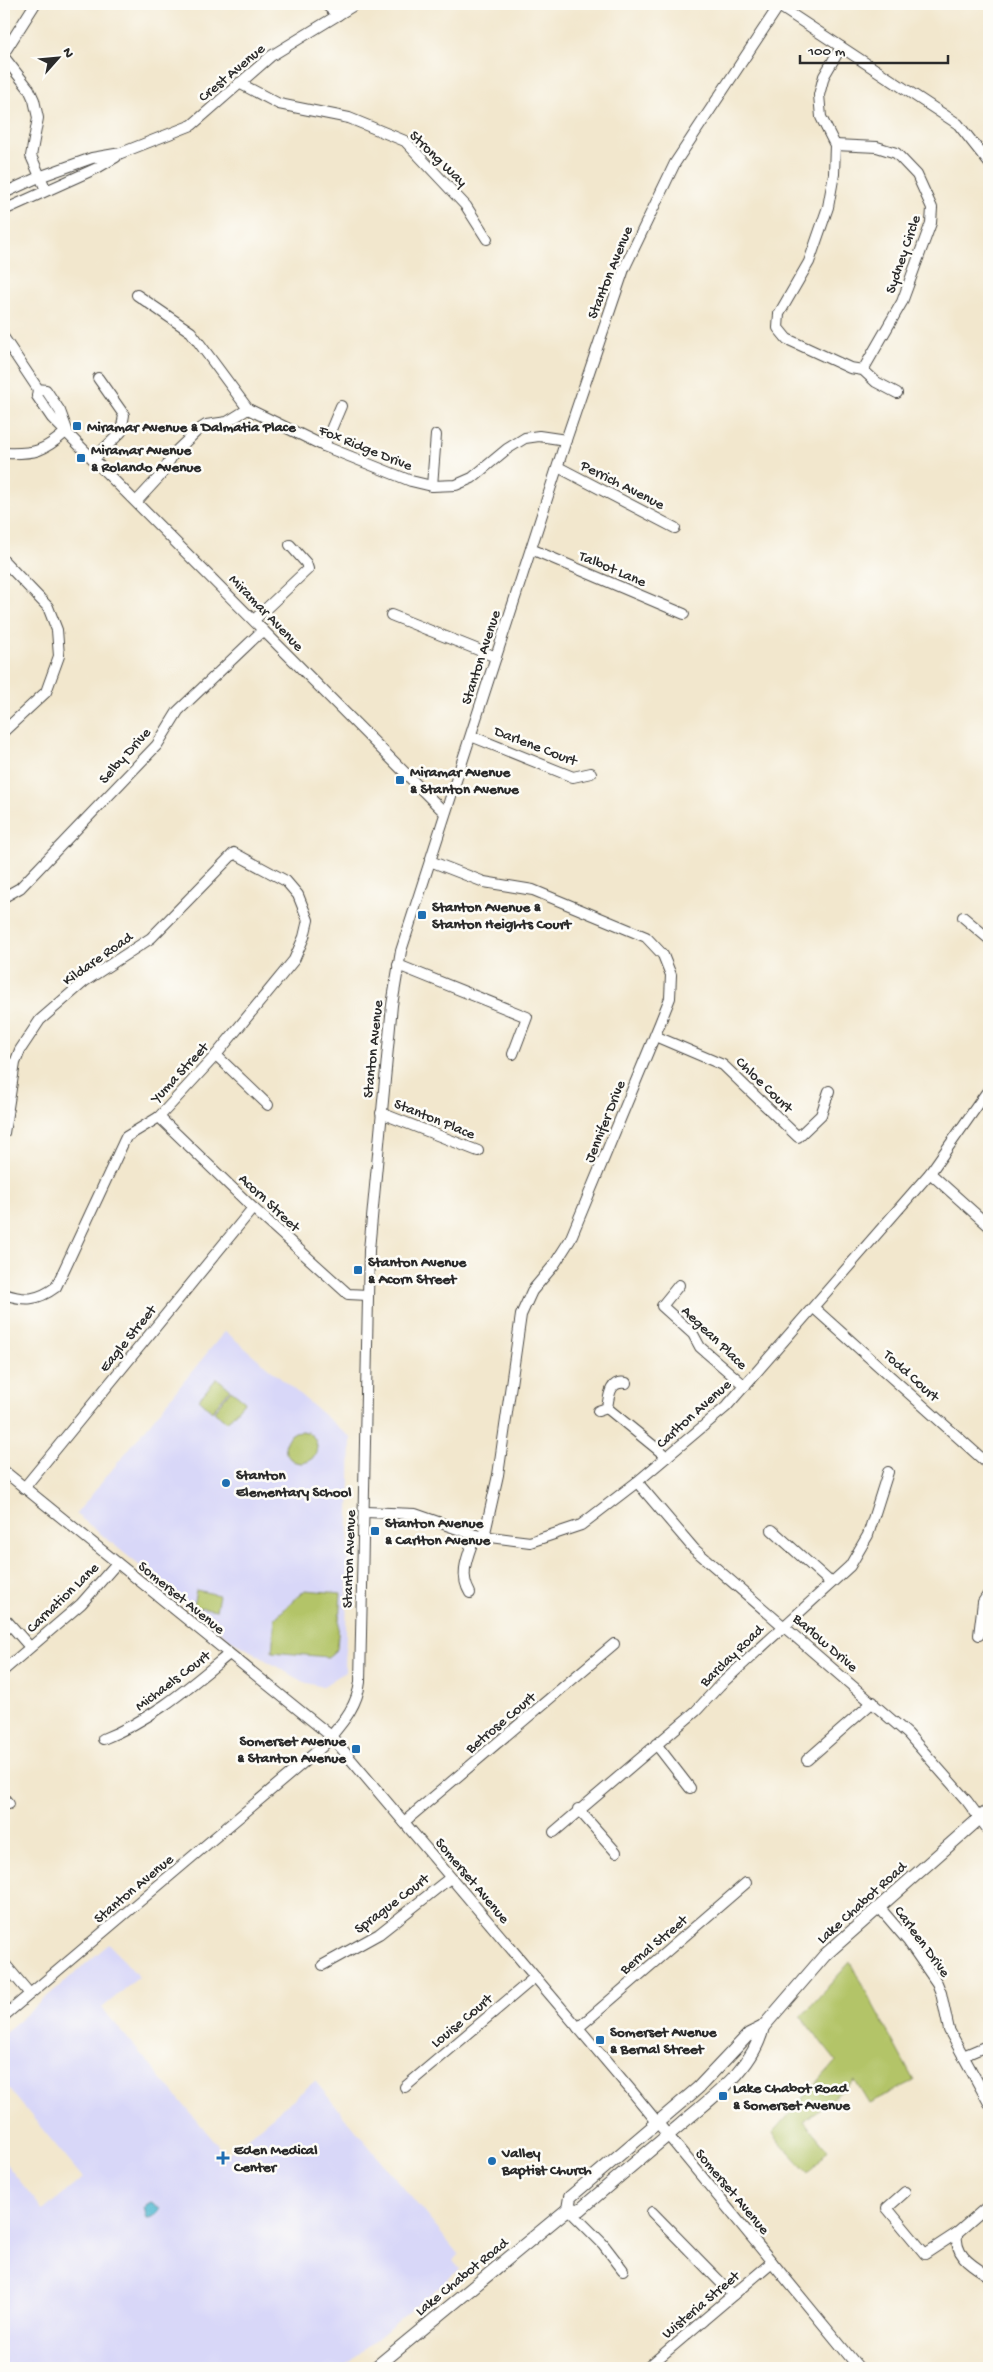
<svg xmlns="http://www.w3.org/2000/svg" width="993" height="2372" font-family="'Gochi Hand',sans-serif">
<rect width="100%" height="100%" fill="#fdfcf7"/>
<filter id="ink" filterUnits="userSpaceOnUse"><feTurbulence type="fractalNoise" baseFrequency=".02" numOctaves="2"/><feDisplacementMap in="SourceGraphic" scale="10" xChannelSelector="R" yChannelSelector="G"/><feConvolveMatrix kernelMatrix="1 2 1 2 8 2 1 2 1" color-interpolation-filters="sRGB"/></filter>
<filter id="wash" filterUnits="userSpaceOnUse"><feTurbulence type="fractalNoise" baseFrequency=".0096" numOctaves="4" result="noise"/><feDisplacementMap in="SourceGraphic" scale="20" xChannelSelector="R" yChannelSelector="G"/><feGaussianBlur stdDeviation="1.12" result="paint"/><feColorMatrix in="noise" values="0 0 0 0 0 0 0 0 0 0 0 0 0 0 0 0 0 1.4 0 .05"/><feComposite in="paint" operator="in"/></filter>
<g filter="url(#wash)">
<rect width="100%" height="100%" fill="#f2e7cd"/>
<g fill="#d8d7f8">
<path d="M225,1331L351,1438L345,1672L322,1687L303,1682L230,1639L76,1514Z"/>
<path d="M109,1944L139,1977L102,2008L226,2155L315,2081L459,2255L453,2261L460,2269L342,2368H4V2161L43,2210L83,2178L4,2083V2033Z"/>
</g>
<g fill="#b3c467" stroke="#6f7849">
<path d="M217,1378L230,1389L212,1411L199,1399Z"/>
<path d="M231,1390L245,1401L227,1422L214,1411Z"/>
<circle cx="301" cy="1447" r="16"/>
<path d="M196,1590L219,1595L216,1610L193,1606Z"/>
<path d="M305,1590L341,1593L337,1649L328,1657L272,1652L275,1618Z"/>
<path d="M850,1962L914,2081L869,2103L855,2080L804,2121L828,2150L808,2173L778,2141L773,2133L836,2061L801,2017Z"/>
</g>
<path fill="#53b9d1" stroke="#3f727e" d="M151,2203L161,2209L155,2216L147,2219L144,2207Z"/>
</g>
<g filter="url(#ink)">
<g fill="none" stroke-linecap="round" stroke-linejoin="round">
<g stroke="#494743" stroke-width="12">
<g id="minor">
<path d="M325,4L338,15"/>
<path d="M779,6L958,124L989,163"/>
<path d="M841,47L824,76L819,95L821,117L835,145L834,174L828,207L809,262L779,314L778,328L787,339L850,368L863,370L876,382L897,393"/>
<path d="M4,53L35,4"/>
<path d="M4,57L29,89L34,100L38,118L31,156L46,190"/>
<path d="M239,83L279,104L349,118L405,141L466,206L487,239"/>
<path d="M835,145L877,147L896,153L917,175L932,208L931,223L902,302L863,370"/>
<path d="M4,193L39,177L92,158L121,153L192,125L271,56L356,4"/>
<path d="M4,210L97,168L116,157"/>
<path d="M137,295L191,332L248,409L324,446L411,481L432,486L456,485L472,478L507,449L525,438L539,436L566,440"/>
<path d="M4,338L38,389L46,390L60,411L67,430"/>
<path d="M38,389L37,396L52,418L445,813"/>
<path d="M324,446L341,406"/>
<path d="M4,453C35,454 43,452 67,431"/>
<path d="M95,458L121,432L124,415L98,378"/>
<path d="M558,467L675,528"/>
<path d="M432,486L436,435"/>
<path d="M137,501L161,475L174,453L197,431L206,425L227,422L248,409"/>
<path d="M531,549L684,614"/>
<path d="M4,561L48,607L57,630L59,656L46,692L4,731"/>
<path d="M391,615L496,657"/>
<path d="M254,620L308,569L306,563L290,545"/>
<path d="M471,736L573,777L591,773"/>
<path d="M430,861L484,882L533,890L646,937L663,955L671,975L670,998L660,1023L570,1240L554,1265L532,1291L521,1315L498,1475L484,1537"/>
<path d="M4,897L20,888L157,745L178,711L263,630"/>
<path d="M963,917L989,939"/>
<path d="M398,965L527,1017L513,1054"/>
<path d="M655,1036L723,1065L798,1137L821,1115L829,1091"/>
<path d="M216,1055L268,1105"/>
<path d="M381,1113L478,1151"/>
<path d="M159,1117L253,1208L348,1294L368,1295"/>
<path d="M4,1133L15,1063L20,1050L40,1020L85,981L151,938L234,853L286,881L298,895L308,920L304,937L294,960L216,1055L159,1117L126,1137L56,1287C37,1301 25,1301 4,1294"/>
<path d="M930,1173L989,1226"/>
<path d="M679,1285L662,1306L693,1334L700,1347L745,1386"/>
<path d="M814,1308L989,1465"/>
<path d="M607,1408L667,1457"/>
<path d="M598,1411L607,1408C609,1395 610,1380 626,1383"/>
<path d="M4,1471L331,1736L630,2089L859,2368"/>
<path d="M637,1482L694,1549L908,1734L967,1801L989,1831"/>
<path d="M24,1488L253,1208"/>
<path d="M365,1512L415,1514L475,1535L530,1542L581,1525L637,1482L726,1407L930,1173L989,1089"/>
<path d="M772,1530L831,1583"/>
<path d="M470,1593C458,1573 469,1554 475,1535"/>
<path d="M7,1621L30,1647"/>
<path d="M979,1635L983,1602L989,1593"/>
<path d="M4,1670L81,1604L117,1563"/>
<path d="M103,1739C153,1719 189,1687 229,1654"/>
<path d="M656,1744L690,1788"/>
<path d="M807,1760L873,1702"/>
<path d="M4,1798L9,1804"/>
<path d="M578,1809L616,1852"/>
<path d="M404,1822L614,1644"/>
<path d="M554,1832L696,1711L720,1685L850,1566L868,1535L888,1472"/>
<path d="M879,1907L908,1941L937,1983L941,1993L949,2030L989,2103"/>
<path d="M4,1963L30,1994"/>
<path d="M323,1965L379,1934L450,1878"/>
<path d="M4,2016L323,1746C339,1726 357,1709 360,1682L369,1250L392,1005L401,951L566,440L624,269L675,163L780,4"/>
<path d="M578,2028L746,1883"/>
<path d="M963,2056L989,2045"/>
<path d="M405,2087L535,1977"/>
<path d="M905,2192L887,2208L925,2254L957,2233L989,2205"/>
<path d="M568,2209L603,2244L623,2270"/>
<path d="M652,2212L733,2295"/>
<path d="M957,2233C954,2256 972,2265 989,2276"/>
<path d="M647,2368L772,2262"/>
</g>
</g>
<g stroke="#494743" stroke-width="14">
<g id="major">
<path d="M568,2209L570,2197L698,2088L749,2034L763,2027L825,1955L989,1810"/>
<path d="M375,2368L568,2209L580,2210C613,2181 647,2153 680,2125C712,2097 753,2070 763,2027"/>
</g>
</g>
<use href="#minor" stroke="#fff" stroke-width="10"/>
<use href="#major" stroke="#fff" stroke-width="12"/>
</g>
</g>
<g fill="#1f6fb2" stroke="#fdfcf7" stroke-width="2">
<rect x="72" y="421" width="10" height="10" rx="2.5"/>
<rect x="76" y="453" width="10" height="10" rx="2.5"/>
<rect x="395" y="775" width="10" height="10" rx="2.5"/>
<rect x="417" y="910" width="10" height="10" rx="2.5"/>
<rect x="353" y="1265" width="10" height="10" rx="2.5"/>
<circle cx="226" cy="1483" r="5"/>
<rect x="370" y="1526" width="10" height="10" rx="2.5"/>
<rect x="351" y="1744" width="10" height="10" rx="2.5"/>
<rect x="595" y="2035" width="10" height="10" rx="2.5"/>
<rect x="718" y="2091" width="10" height="10" rx="2.5"/>
<path d="M220.5 2150.5h5v5h5v5h-5v5h-5v-5h-5v-5h5z"/>
<circle cx="492" cy="2161" r="5"/>
</g>
<g text-anchor="middle" stroke-width="5" stroke-linejoin="round" paint-order="stroke">
<g font-size="15" fill="#2b2b2b" stroke="#fdfcf7">
<text transform="translate(231 72) rotate(-40)" y="5">Crest Avenue</text>
<text transform="translate(439 158) rotate(44)" y="5">Strong Way</text>
<text transform="translate(902 254) rotate(-71)" y="5">Sydney Circle</text>
<text transform="translate(609 272) rotate(-68)" y="5">Stanton Avenue</text>
<text transform="translate(366 447) rotate(22)" y="5">Fox Ridge Drive</text>
<text transform="translate(623 484) rotate(27)" y="5">Perrich Avenue</text>
<text transform="translate(613 568) rotate(23)" y="5">Talbot Lane</text>
<text transform="translate(267 612) rotate(46)" y="5">Miramar Avenue</text>
<text transform="translate(480 657) rotate(-72)" y="5">Stanton Avenue</text>
<text transform="translate(536 745) rotate(21)" y="5">Darlene Court</text>
<text transform="translate(124 755) rotate(-48)" y="5">Selby Drive</text>
<text transform="translate(97 958) rotate(-35)" y="5">Kildare Road</text>
<text transform="translate(372 1049) rotate(-84)" y="5">Stanton Avenue</text>
<text transform="translate(179 1072) rotate(-47)" y="5">Yuma Street</text>
<text transform="translate(765 1084) rotate(44)" y="5">Chloe Court</text>
<text transform="translate(435 1118) rotate(22)" y="5">Stanton Place</text>
<text transform="translate(604 1121) rotate(-68)" y="5">Jennifer Drive</text>
<text transform="translate(270 1202) rotate(43)" y="5">Acorn Street</text>
<text transform="translate(715 1337) rotate(44)" y="5">Aegean Place</text>
<text transform="translate(127 1338) rotate(-51)" y="5">Eagle Street</text>
<text transform="translate(912 1375) rotate(42)" y="5">Todd Court</text>
<text transform="translate(693 1413) rotate(-42)" y="5">Carlton Avenue</text>
<text transform="translate(348 1559) rotate(-88)" y="5">Stanton Avenue</text>
<text transform="translate(62 1597) rotate(-44)" y="5">Carnation Lane</text>
<text transform="translate(182 1597) rotate(39)" y="5">Somerset Avenue</text>
<text transform="translate(826 1642) rotate(41)" y="5">Barlow Drive</text>
<text transform="translate(731 1655) rotate(-44)" y="5">Barclay Road</text>
<text transform="translate(172 1680) rotate(-37)" y="5">Michaels Court</text>
<text transform="translate(500 1722) rotate(-40)" y="5">Betrose Court</text>
<text transform="translate(473 1880) rotate(50)" y="5">Somerset Avenue</text>
<text transform="translate(133 1888) rotate(-40)" y="5">Stanton Avenue</text>
<text transform="translate(861 1902) rotate(-42)" y="5">Lake Chabot Road</text>
<text transform="translate(391 1903) rotate(-37)" y="5">Sprague Court</text>
<text transform="translate(923 1941) rotate(54)" y="5">Carleen Drive</text>
<text transform="translate(653 1944) rotate(-40)" y="5">Bernal Street</text>
<text transform="translate(461 2020) rotate(-40)" y="5">Louise Court</text>
<text transform="translate(733 2191) rotate(50)" y="5">Somerset Avenue</text>
<text transform="translate(461 2276) rotate(-39)" y="5">Lake Chabot Road</text>
<text transform="translate(700 2304) rotate(-40)" y="5">Wisteria Street</text>
</g>
<g font-size="15" font-weight="bold" fill="#2b2b2b" stroke="#fdfcf7" text-anchor="start">
<text x="87" y="431">Miramar Avenue &amp; Dalmatia Place</text>
<text x="91" y="454">Miramar Avenue<tspan x="91" dy="17">&amp; Rolando Avenue</tspan></text>
<text x="410" y="776">Miramar Avenue<tspan x="410" dy="17">&amp; Stanton Avenue</tspan></text>
<text x="432" y="911">Stanton Avenue &amp;<tspan x="432" dy="17">Stanton Heights Court</tspan></text>
<text x="368" y="1266">Stanton Avenue<tspan x="368" dy="17">&amp; Acorn Street</tspan></text>
<text x="236" y="1479">Stanton<tspan x="236" dy="17">Elementary School</tspan></text>
<text x="385" y="1527">Stanton Avenue<tspan x="385" dy="17">&amp; Carlton Avenue</tspan></text>
<text x="346" y="1745" text-anchor="end">Somerset Avenue<tspan x="346" dy="17">&amp; Stanton Avenue</tspan></text>
<text x="610" y="2036">Somerset Avenue<tspan x="610" dy="17">&amp; Bernal Street</tspan></text>
<text x="733" y="2092">Lake Chabot Road<tspan x="733" dy="17">&amp; Somerset Avenue</tspan></text>
<text x="234" y="2154">Eden Medical<tspan x="234" dy="17">Center</tspan></text>
<text x="502" y="2157">Valley<tspan x="502" dy="17">Baptist Church</tspan></text>
</g>
</g>
<rect width="993" height="2372" fill="none" stroke="#fdfcf7" stroke-width="20"/>
<g transform="translate(58 58) rotate(63)" stroke="#fdfcf7" stroke-width="4" paint-order="stroke">
<path d="M0-4L9 19L0 12L-9 19Z" fill="#2b2b2b"/>
<text y="-8" font-size="14" font-weight="bold" text-anchor="middle" fill="#2b2b2b">N</text>
</g>
<path d="M800 55v8h148v-8" fill="none" stroke="#2b2b2b" stroke-width="2.5"/>
<text x="808" y="55" font-size="15" fill="#2b2b2b" stroke="#fdfcf7" stroke-width="4" paint-order="stroke">100 m</text>
</svg>
